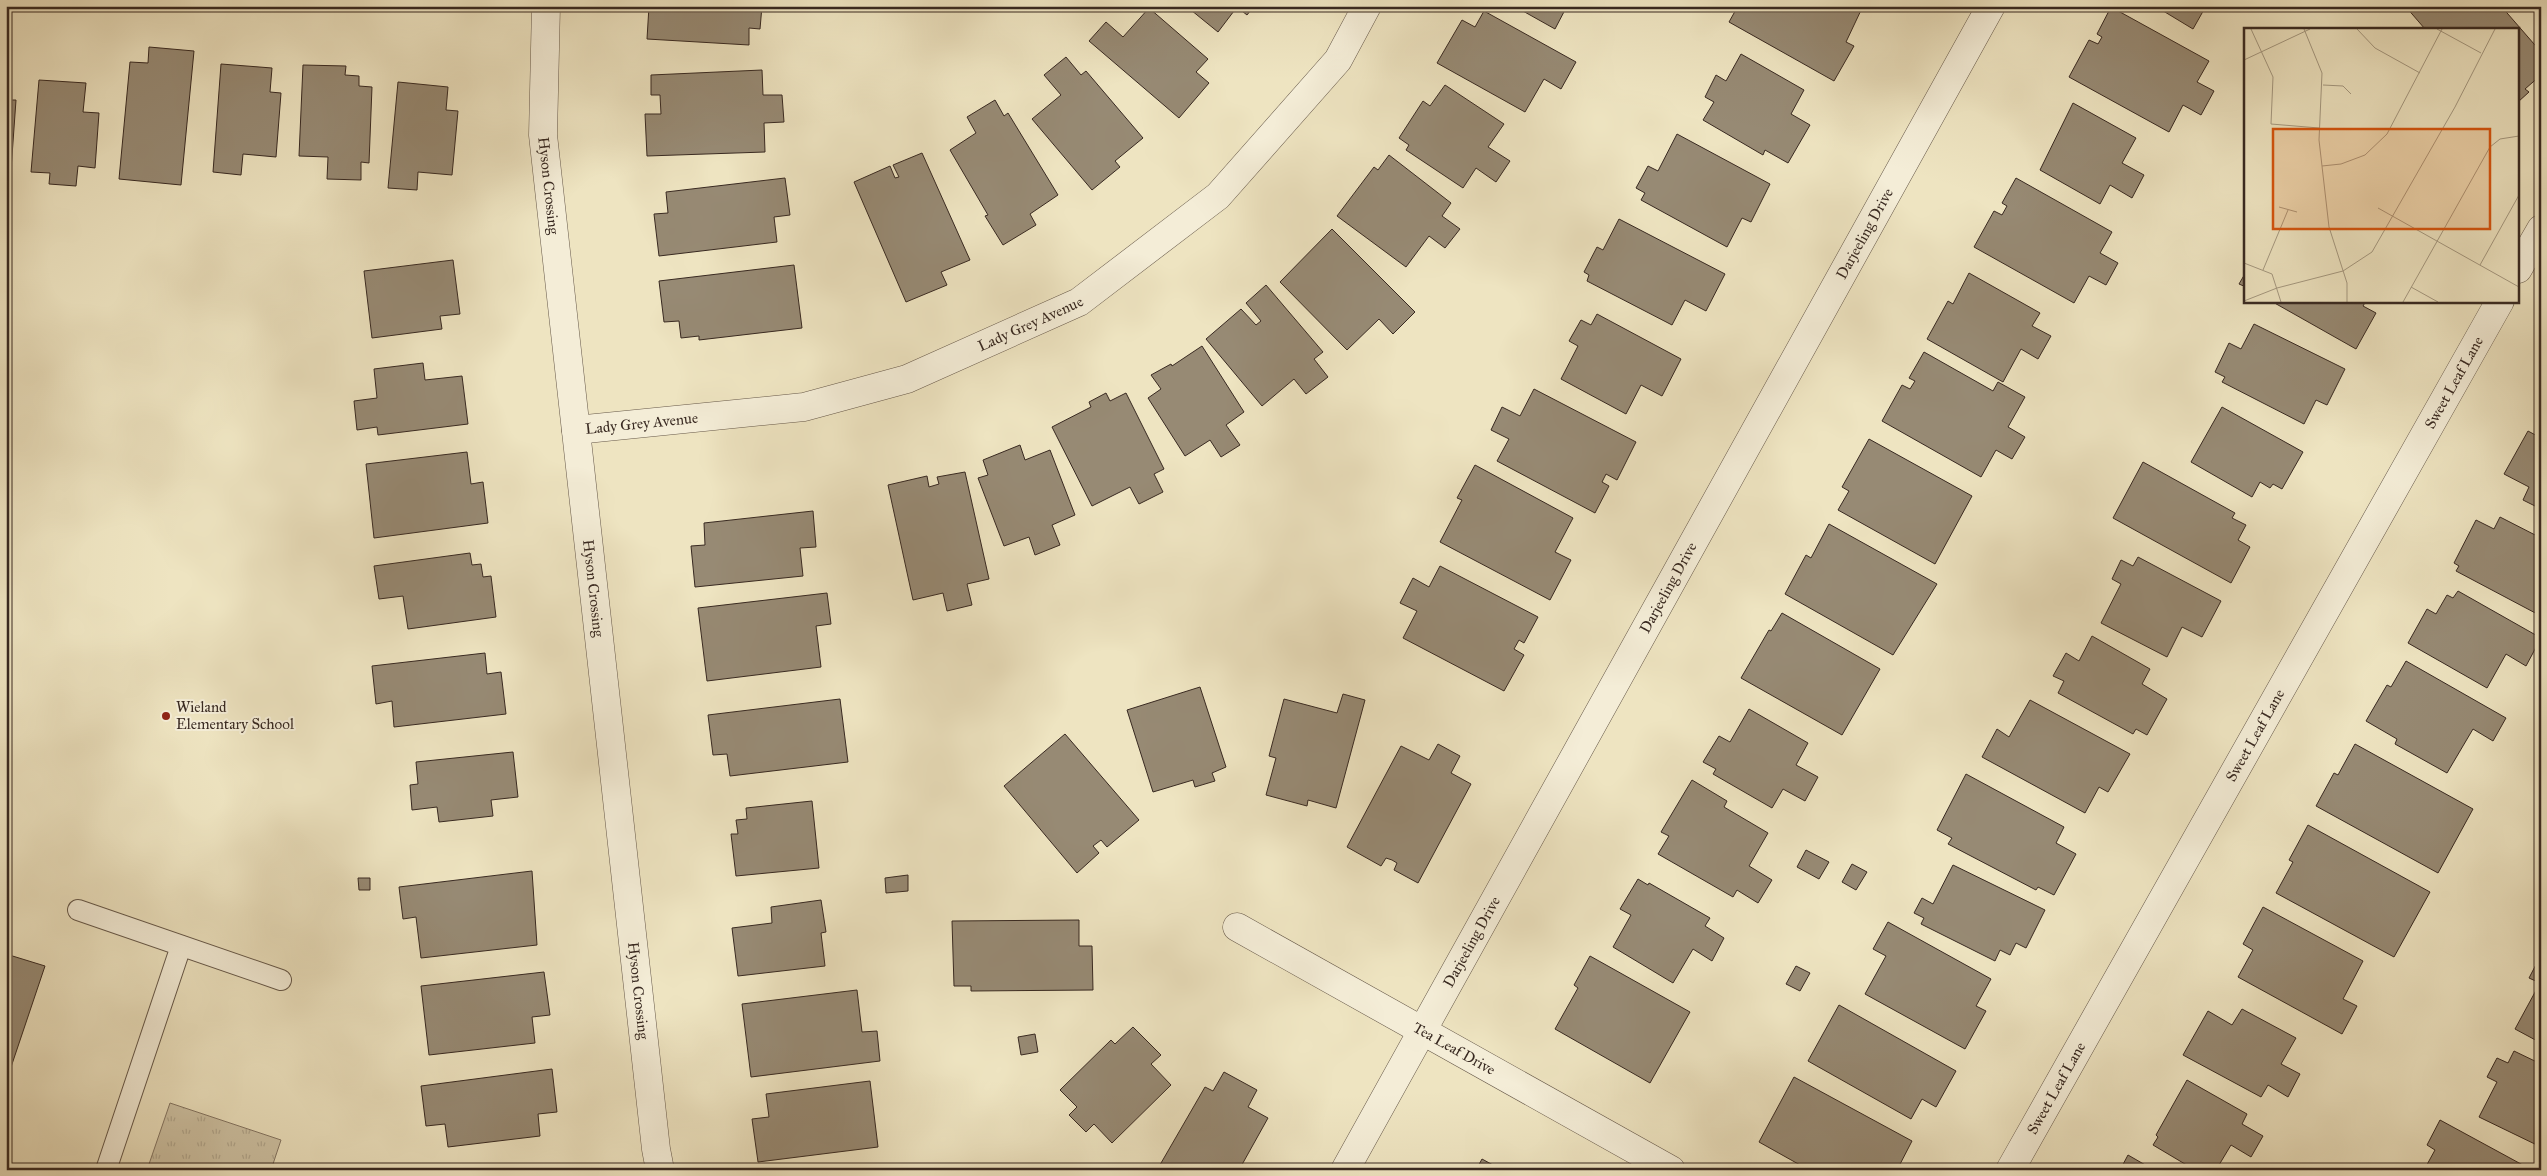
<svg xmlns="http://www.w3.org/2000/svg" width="2547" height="1176" font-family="'IM FELL Great Primer',serif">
<defs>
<pattern id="park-tufts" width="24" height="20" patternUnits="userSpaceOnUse" patternTransform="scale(1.25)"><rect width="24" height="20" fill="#cfc4a6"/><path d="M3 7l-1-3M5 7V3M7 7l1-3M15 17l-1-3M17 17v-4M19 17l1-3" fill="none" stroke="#b2a88f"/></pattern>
</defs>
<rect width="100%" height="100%" fill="#eee4c1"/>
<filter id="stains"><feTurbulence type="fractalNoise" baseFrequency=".004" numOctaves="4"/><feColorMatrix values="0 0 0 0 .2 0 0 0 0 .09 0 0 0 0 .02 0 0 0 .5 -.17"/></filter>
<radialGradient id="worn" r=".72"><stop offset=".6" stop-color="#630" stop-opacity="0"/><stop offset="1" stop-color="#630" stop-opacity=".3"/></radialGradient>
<path fill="url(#park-tufts)" stroke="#847664" d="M170,1103L281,1140L271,1170H147Z"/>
<g fill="#978a74" stroke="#382921">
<path d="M649,6H762L760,29L749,28V45L647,39Z"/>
<path d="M1186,6H1254L1247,15L1237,7L1218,32Z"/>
<path d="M1514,6H1567L1555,29Z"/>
<path d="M1738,6H1863L1846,42L1854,46L1834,81L1729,22Z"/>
<path d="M2155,6H2206L2193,29Z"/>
<path d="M2501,6L2541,52V75L2525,89L2529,92L2518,102V29H2425L2406,7Z"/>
<path d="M2111,7L2209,61L2197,82L2214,91L2201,115L2183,105L2169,132L2069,77L2089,40L2098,44L2102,37L2097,34Z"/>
<path d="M1149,8L1208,59L1196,72L1209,83L1179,118L1089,41L1106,22L1123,37Z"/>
<path d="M1484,11L1576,62L1561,89L1544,79L1525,112L1437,63L1462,20L1475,27Z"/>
<path d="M149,47L194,51L181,185L119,179L130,62L148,63Z"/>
<path d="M1741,54L1804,90L1791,114L1810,125L1788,163L1765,150L1763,155L1703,120L1714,102L1705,97L1716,75L1726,81Z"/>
<path d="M1066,57L1081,75L1086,71L1143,138L1115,161L1120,167L1092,190L1032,119L1061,95L1044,75Z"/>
<path d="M221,64L272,68L270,92L281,93L276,157L243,154L241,175L213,172Z"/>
<path d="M303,65L346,66L345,75L359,76V86L372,87L369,163L361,162V180L327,179L328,157L299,156Z"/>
<path d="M762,70L763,95H782L784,122L764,123L765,152L647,156L645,114H661L660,95H651V75Z"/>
<path d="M6,79L11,80L9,100H16L11,170H6Z"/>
<path d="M39,80L86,83L83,112L99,113L95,168L78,166L76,186L49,184L50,173L31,172Z"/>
<path d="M398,82L448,87L446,110L458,111L452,175L418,172L417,190L388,188Z"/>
<path d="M1445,85L1504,124L1488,147L1510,161L1496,182L1476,168L1463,188L1406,150L1409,145L1399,138L1423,101L1430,106Z"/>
<path d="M995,100L1004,116L1008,113L1058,195L1030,214L1036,225L1003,245L985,216L988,215L950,150L976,133L967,117Z"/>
<path d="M2073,103L2136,138L2122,163L2144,175L2132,198L2110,185L2100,204L2040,170Z"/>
<path d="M1677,134L1770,184L1751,222L1742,218L1727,247L1641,200L1645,193L1636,188L1648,166L1658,171Z"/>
<path d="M922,153L970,260L941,272L947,285L906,302L854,182L890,166L895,178L899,177L893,165Z"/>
<path d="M1389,155L1451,203L1442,216L1460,229L1445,248L1429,236L1406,267L1337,216L1374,167L1378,170Z"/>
<path d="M785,178L790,215L774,217L777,242L659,256L654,214L668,213L666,192Z"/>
<path d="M2016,178L2112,232L2100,253L2118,263L2106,285L2089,276L2074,303L1974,247L1994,211L2002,215L2007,206L2002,203Z"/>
<path d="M1619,219L1725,274L1706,311L1685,300L1672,325L1587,281L1589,275L1584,272L1597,247L1603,250Z"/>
<path d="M1332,229L1415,312L1393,334L1379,319L1347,350L1280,282Z"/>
<path d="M453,260L460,314L440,316L442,329L372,338L364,271Z"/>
<path d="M794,265L802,328L699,340V336L681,338L679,321L664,322L659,281Z"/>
<path d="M2246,272V287L2239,284Z"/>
<path d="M1969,273L2040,313L2032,326L2051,336L2038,359L2021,349L2003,382L1927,339L1948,301L1953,304Z"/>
<path d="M1266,285L1323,352L1314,359L1328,377L1306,394L1294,379L1262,406L1206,339L1241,309L1256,325L1261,321L1246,303Z"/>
<path d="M2271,301H2366L2363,306L2376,313L2356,349Z"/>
<path d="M1597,314L1681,359L1662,396L1641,385L1626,414L1561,379L1578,346L1569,341L1581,320L1591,325Z"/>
<path d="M2254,324L2345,369L2327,405L2316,400L2304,424L2222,382L2225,377L2215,372L2229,343L2241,349Z"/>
<path d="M1202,346L1244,412L1226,425L1240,445L1221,457L1210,440L1185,456L1148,398L1161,389L1151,375L1171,364L1172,366Z"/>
<path d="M1924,352L1993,391L1998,382L2025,397L2008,427L2025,437L2012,459L1996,450L1981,477L1882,421L1902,385L1910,389L1915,381L1909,378Z"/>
<path d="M423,363L425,380L462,376L468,424L378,435L377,427L357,430L354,401L377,398L374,369Z"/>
<path d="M1534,389L1636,442L1617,480L1606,474L1602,482L1609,486L1595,513L1497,461L1509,439L1491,430L1502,407L1520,416Z"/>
<path d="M1106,393L1110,401L1126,393L1164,469L1154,474L1163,492L1139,504L1130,487L1092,506L1052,427L1091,407L1089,402Z"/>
<path d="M2222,407L2303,452L2282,489L2273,484L2270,488L2260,482L2252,497L2191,462Z"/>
<path d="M2528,431L2541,438V509L2523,500L2529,487L2504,474Z"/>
<path d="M1869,439L1972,496L1935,564L1838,510L1849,491L1842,487Z"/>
<path d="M1020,445L1025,460L1050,450L1075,515L1052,525L1060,545L1035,555L1029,537L1004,546L978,478L988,475L983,460Z"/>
<path d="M467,452L471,484L483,482L488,523L374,538L366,464Z"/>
<path d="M2143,462L2235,513L2232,518L2246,525L2238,540L2250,547L2231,583L2113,518Z"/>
<path d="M1475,465L1573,518L1555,552L1571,560L1550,600L1440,542L1462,500L1457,498Z"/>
<path d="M965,472L989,579L967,584L972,605L947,611L943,593L913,600L888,485L927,476L929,487L939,484L937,477Z"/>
<path d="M813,511L816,547L800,548L803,576L695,587L691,546L705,545L704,523Z"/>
<path d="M2500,517L2541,538V616L2456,571L2459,566L2454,563L2476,520L2494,529Z"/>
<path d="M1829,524L1937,584L1893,655L1785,594L1806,555L1811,558Z"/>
<path d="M470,553L472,565L481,564L483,577L491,576L496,617L408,629L403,596L379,599L374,566Z"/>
<path d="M2138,557L2221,601L2202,637L2182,627L2167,657L2101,623L2121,584L2112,579L2121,560L2133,566Z"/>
<path d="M1440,566L1538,617L1524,643L1519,640L1514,649L1524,655L1504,691L1403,638L1417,611L1400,603L1413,578L1429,587Z"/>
<path d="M2458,591L2541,638L2526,666L2506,654L2487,688L2408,643L2427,609L2436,614L2447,595L2453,598Z"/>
<path d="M827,593L831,624L816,626L821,667L707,681L698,608Z"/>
<path d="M1782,613L1880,669L1842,735L1741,678L1769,630L1771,631Z"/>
<path d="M2092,636L2150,669L2142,684L2167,699L2147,735L2136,729L2133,734L2058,693L2064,681L2053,676L2066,653L2079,661Z"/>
<path d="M485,653L487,674L501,672L506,714L394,727L392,701L376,704L372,666Z"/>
<path d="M2406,661L2506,718L2493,741L2473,729L2447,773L2395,744L2397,739L2366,721L2387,685L2391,687Z"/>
<path d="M1200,687L1226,767L1212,773L1215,781L1195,787L1193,780L1153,792L1127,710Z"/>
<path d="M1343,694L1365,700L1336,808L1308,800L1307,806L1266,795L1276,758L1269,756L1284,699L1337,713Z"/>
<path d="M840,699L848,762L730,776L727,754L713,755L708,715Z"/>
<path d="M2030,700L2130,754L2108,792L2099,787L2085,813L1982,757L1997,729L2009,737Z"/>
<path d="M1749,709L1808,743L1796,765L1818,777L1805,801L1783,789L1772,808L1713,774L1716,769L1703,762L1719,736L1730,742Z"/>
<path d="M1065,734L1139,820L1107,847L1101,840L1093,846L1099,853L1077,873L1004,786Z"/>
<path d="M1438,744L1460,756L1451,773L1471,784L1418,883L1394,870L1397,863L1392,860L1386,858L1381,866L1347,847L1401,746L1429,760Z"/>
<path d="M2355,744L2473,809L2438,873L2316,806L2334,773L2338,775Z"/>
<path d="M513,752L518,797L491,800L493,816L439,822L437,807L412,810L410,785L418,784L416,762Z"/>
<path d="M1966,774L2064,827L2056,843L2076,854L2054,895L2038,887L2036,890L1948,844L1952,838L1937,830Z"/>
<path d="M1692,780L1727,801L1724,807L1768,833L1749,866L1772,880L1758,903L1737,890L1733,897L1658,854L1669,836L1661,832Z"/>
<path d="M812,801L819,868L736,876L731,834H738L736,820L747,819L746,808Z"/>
<path d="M2308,825L2430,892L2394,957L2276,893L2293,862L2289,860Z"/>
<path d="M1806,850L1829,862L1819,879L1797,867Z"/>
<path d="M1852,864L1867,872L1856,890L1842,882Z"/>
<path d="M1953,865L2045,910L2026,948L2016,943L2010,955L2000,950L1995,961L1921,924L1924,918L1914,913L1922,898L1933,904Z"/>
<path d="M532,871L537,945L421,958L416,917L403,919L399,887Z"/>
<path d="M908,875V891L886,893L885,878Z"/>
<path d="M358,878H370V890H359Z"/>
<path d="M1638,879L1648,885L1649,883L1710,918L1705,926L1724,938L1712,961L1693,949L1673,983L1613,947L1631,915L1620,909Z"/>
<path d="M821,900L826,932L821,933L825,966L738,976L732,928L772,923L771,907Z"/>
<path d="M2263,907L2363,961L2343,999L2357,1006L2342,1034L2238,977L2253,950L2243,944Z"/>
<path d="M1079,920V946H1092L1093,990L971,991V986H954L952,921Z"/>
<path d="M1888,922L1991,979L1976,1006L1986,1011L1965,1049L1865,994L1886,956L1873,949Z"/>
<path d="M6,954L45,966L6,1082Z"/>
<path d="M2541,955V1043L2515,1029L2540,983L2529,978Z"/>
<path d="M1590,956L1690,1012L1650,1083L1555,1029L1578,988L1574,985Z"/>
<path d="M1796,966L1810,973L1800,991L1786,984Z"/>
<path d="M544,972L550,1015L532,1017L535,1043L429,1055L421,986Z"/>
<path d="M857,990L862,1032L877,1031L880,1061L751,1077L742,1004Z"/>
<path d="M1839,1005L1956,1071L1936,1107L1922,1099L1911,1119L1808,1061Z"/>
<path d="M2242,1009L2296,1038L2281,1064L2300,1074L2288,1097L2268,1085L2261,1097L2183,1055L2208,1011L2232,1025Z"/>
<path d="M1133,1027L1161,1055L1151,1064L1171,1085L1112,1143L1094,1124L1086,1132L1069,1115L1077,1107L1060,1090L1111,1040L1115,1044Z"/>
<path d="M1035,1034L1038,1052L1021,1055L1018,1037Z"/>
<path d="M2514,1051L2541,1064V1147L2479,1117L2497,1082L2487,1077L2497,1058L2508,1063Z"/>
<path d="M552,1069L557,1112L538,1114L540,1136L448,1147L445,1124L426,1126L421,1086Z"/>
<path d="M1224,1072L1257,1090L1248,1107L1268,1118L1239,1170H1157L1205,1087L1213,1091Z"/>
<path d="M1794,1077L1912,1141L1897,1170H1809L1759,1142Z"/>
<path d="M2187,1080L2247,1114L2242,1124L2263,1136L2251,1157L2231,1145L2216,1170H2195L2153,1145L2158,1137L2156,1135Z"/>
<path d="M870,1081L878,1147L758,1162L752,1119L769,1117L766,1094Z"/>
<path d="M2440,1120L2532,1170H2424L2435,1150L2427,1145Z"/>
<path d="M2128,1155L2154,1170H2120Z"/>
<path d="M1482,1159L1502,1170H1476Z"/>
</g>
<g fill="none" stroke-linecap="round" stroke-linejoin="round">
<g stroke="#665849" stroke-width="22">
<g id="service">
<path d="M78,910L281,980"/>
<path d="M106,1170L181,946"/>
</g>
</g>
<g stroke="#665849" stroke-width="29">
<g id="minor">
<path id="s1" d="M546,6L543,135L656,1149L660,1170"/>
<path d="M2518,269L2541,229"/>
<path id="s2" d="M576,430L804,407L907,379L1079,302L1218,196L1338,60L1367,6"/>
<path id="s3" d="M1237,927L1671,1170"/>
<path id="s4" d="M1345,1170L1991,6"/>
<path id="s5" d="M2010,1170L2500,301"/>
</g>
</g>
<use href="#service" stroke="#f4edd7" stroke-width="20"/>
<use href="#minor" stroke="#f4edd7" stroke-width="28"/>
</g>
<circle fill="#8f2418" stroke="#f4edd7" stroke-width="2" cx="166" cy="716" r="5"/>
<g text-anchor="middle" stroke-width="4" stroke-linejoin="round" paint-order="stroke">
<g font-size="15" fill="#382921" stroke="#f4edd7">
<text dy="5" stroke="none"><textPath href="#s1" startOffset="180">Hyson Crossing</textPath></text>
<text dy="5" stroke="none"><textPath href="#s4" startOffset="1071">Darjeeling Drive</textPath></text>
<text dy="5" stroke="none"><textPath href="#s2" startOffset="471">Lady Grey Avenue</textPath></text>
<text dy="5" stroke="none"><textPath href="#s5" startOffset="904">Sweet Leaf Lane</textPath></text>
<text dy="5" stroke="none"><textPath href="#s2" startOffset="66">Lady Grey Avenue</textPath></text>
<text dy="5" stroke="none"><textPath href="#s1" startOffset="585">Hyson Crossing</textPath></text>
<text dy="5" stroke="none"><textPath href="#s4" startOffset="666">Darjeeling Drive</textPath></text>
<text dy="5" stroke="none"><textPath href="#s5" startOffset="499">Sweet Leaf Lane</textPath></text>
<text dy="5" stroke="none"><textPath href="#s4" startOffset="261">Darjeeling Drive</textPath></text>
<text dy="5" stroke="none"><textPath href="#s1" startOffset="990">Hyson Crossing</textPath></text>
<text dy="5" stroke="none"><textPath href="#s3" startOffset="249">Tea Leaf Drive</textPath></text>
<text dy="5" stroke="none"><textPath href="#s5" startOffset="94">Sweet Leaf Lane</textPath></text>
</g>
<g font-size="15" fill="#382921" stroke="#f4edd7" text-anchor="start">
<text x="176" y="712">Wieland<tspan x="176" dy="17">Elementary School</tspan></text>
</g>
</g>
<g transform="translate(2244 28)">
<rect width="275" height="275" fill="#eee4c1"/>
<path fill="none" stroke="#a59981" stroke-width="1" d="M7,1L29,49L27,96L75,100M60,1L78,45L75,112L85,199L103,255V274M113,1L131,20L176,45M193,1L237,25M0,32L66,1M79,57L99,58L107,66M78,138L97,136L121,127L143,106L198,1M35,179L53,184M134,180L275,259M0,235L28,246L37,274M236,237L275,167M19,242L44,182M167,259L194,274M0,273L33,260L99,243L128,224L211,79L251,1M159,274L246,119L256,111L275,108"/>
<path fill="#d6540e" fill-opacity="0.15" stroke="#d6540e" stroke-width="2.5" d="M29,101H246V201H29Z"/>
<rect width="275" height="275" fill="none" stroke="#382921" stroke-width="2.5"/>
</g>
<rect width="2547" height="1176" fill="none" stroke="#eee4c1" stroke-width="25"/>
<rect x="8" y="8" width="2532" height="1161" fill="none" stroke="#382921" stroke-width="2.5"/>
<rect x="12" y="12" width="2522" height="1151" fill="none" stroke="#382921"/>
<rect width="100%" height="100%" filter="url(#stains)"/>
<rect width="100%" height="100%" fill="url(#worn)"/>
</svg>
